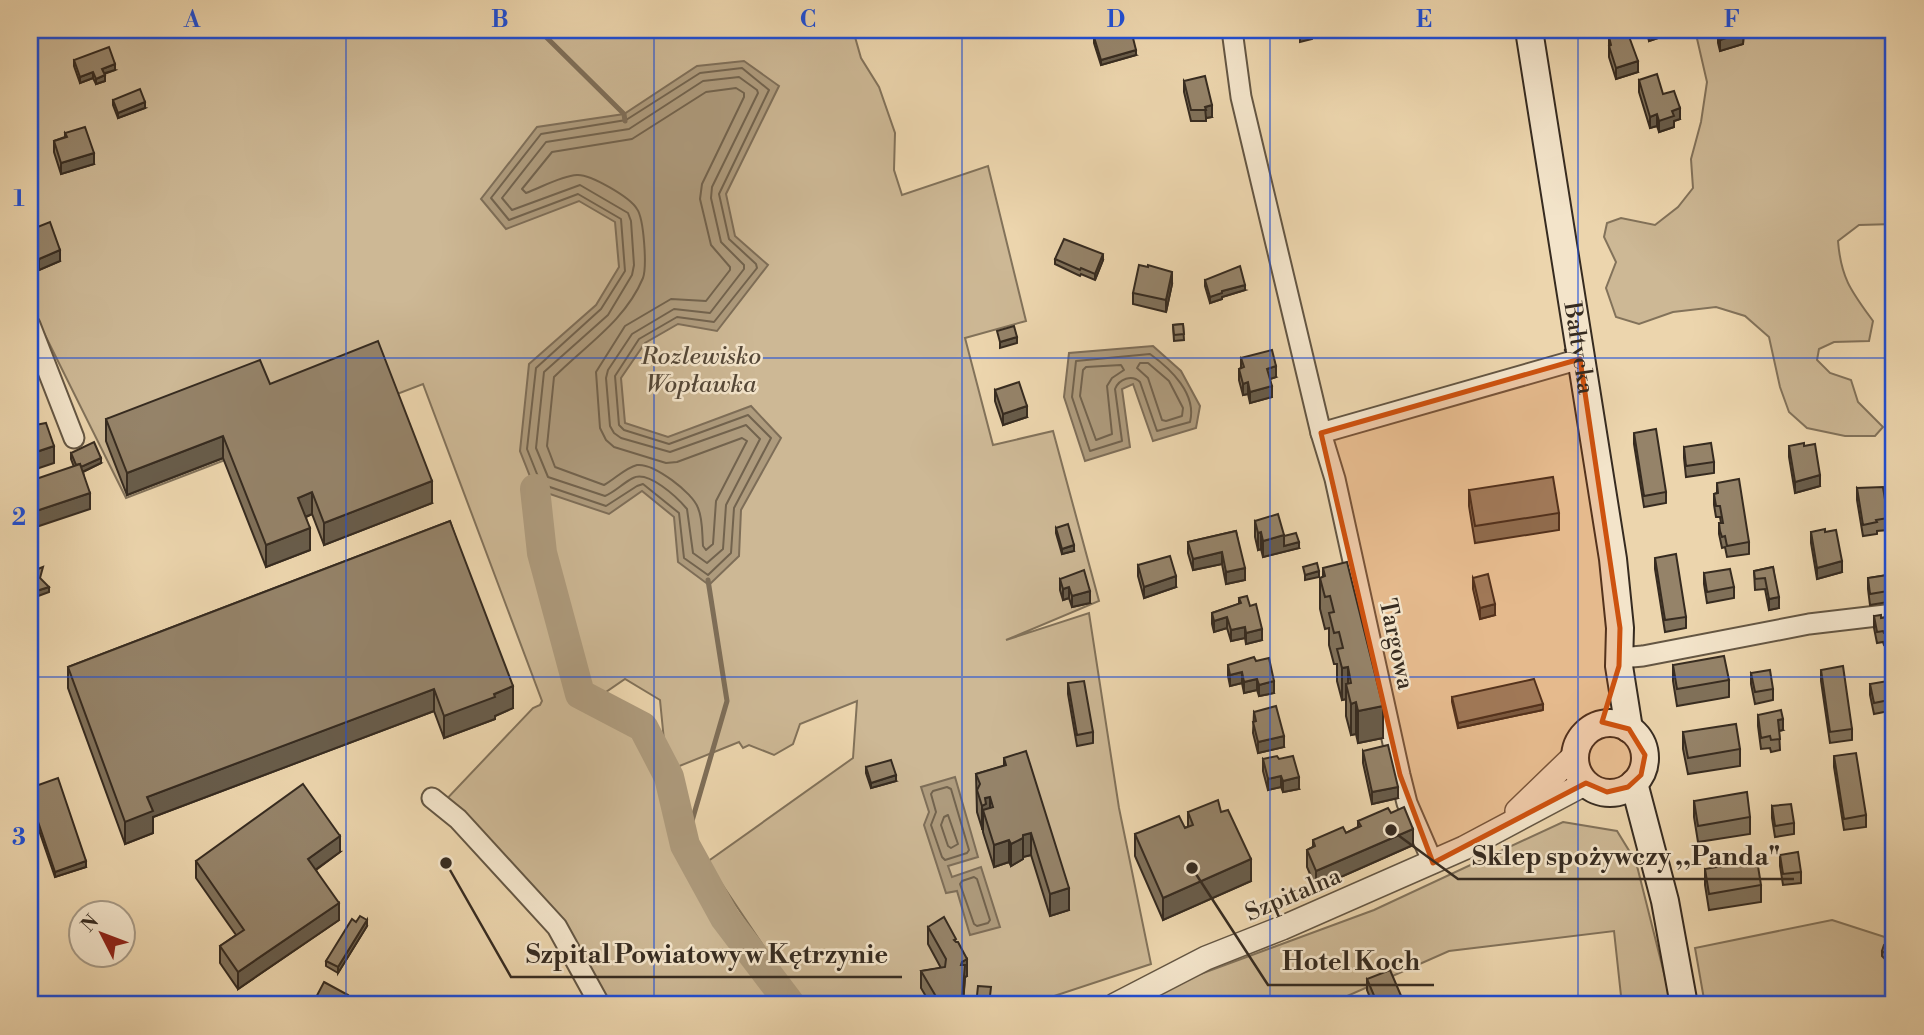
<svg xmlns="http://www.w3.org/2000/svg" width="1924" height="1035" font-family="'Libre Bodoni',serif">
<rect width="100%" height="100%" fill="#ecd5ad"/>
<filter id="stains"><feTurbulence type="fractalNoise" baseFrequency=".00286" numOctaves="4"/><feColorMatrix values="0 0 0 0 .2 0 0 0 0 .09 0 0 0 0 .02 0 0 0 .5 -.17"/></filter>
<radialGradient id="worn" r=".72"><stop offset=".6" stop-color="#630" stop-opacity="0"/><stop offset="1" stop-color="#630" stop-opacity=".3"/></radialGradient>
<g fill="#cdb895" stroke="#82725a" stroke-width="2">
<path d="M30,30H853L861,58L879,87L895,133L894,170L902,195L988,166L1026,321L965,338L993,445L1053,431L1099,601L1006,640L1089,613L1119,808L1151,964L1027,1005H803L707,862L853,758L857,701L800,724L793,744L774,755L749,745L743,748L739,742L667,771L660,700L625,679L593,701L643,727L669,777L685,845L725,918L791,1005H602L594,985L440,806L533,708L540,705L542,701L423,384L126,498L44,333L30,338Z"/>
<path d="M1695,30H1894V224L1859,225L1838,241C1841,279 1852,292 1873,321L1869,341L1834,342L1819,349L1817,360L1830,373L1851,380L1858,402L1883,427L1875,436H1845L1807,428L1789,412L1780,387L1769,337L1745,316L1716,307L1673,312L1639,324L1616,317L1606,288L1616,262L1604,237L1607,223L1621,218L1655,225L1678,207L1693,188L1691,159L1701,122L1707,82Z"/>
<path d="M1563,822L1617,831L1636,862L1672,1005H1622L1614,931L1449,951L1327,1005H1130L1195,976L1374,910Z"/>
<path d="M1832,920L1894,940V1005H1705L1695,948Z"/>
</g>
<g fill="#ae9b7d" stroke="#7e6e58" stroke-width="2">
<path d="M744,61L779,86L726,194L735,236L768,265L717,331L678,324L645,343L621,378L625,423L668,437L751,406L781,438L741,510L739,556L709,585L678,562L674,517L642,491L609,514L535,489L520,451L529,364L596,305L619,267L615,222L579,201L506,229L481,199L537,127L624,114L697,66Z"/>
<path d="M1153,346L1181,371L1200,406L1196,428L1153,441L1133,384L1122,389L1130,447L1085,461L1064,397L1069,353Z"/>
<path d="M955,777L978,857L948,866L952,877L981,867L1000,927L970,935L957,891L946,893L924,825L929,812L921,787Z"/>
</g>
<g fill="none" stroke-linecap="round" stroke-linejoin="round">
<g stroke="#72634e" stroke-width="2">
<path d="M742,68L769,90L719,194L729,239L756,264L757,268L714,322L677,317L639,339L615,376L619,425L624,430L669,444L748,415L771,438L734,508L731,553L708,575L684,558L679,513L643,484L637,486L606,506L541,484L527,449L536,368L601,309L625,271L621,219L578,194L509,220L491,198L541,134L626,120L700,73Z"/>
<path d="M739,77L757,90L758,93L712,187L711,198L721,242L744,265V269L710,313L674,309L632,334L608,370L606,378L610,426L614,433L621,438L670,452L746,425L760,439L726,505L723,549L707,563L693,553L687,509C677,497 648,470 633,478C623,483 615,492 605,496L548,477L536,448L544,372L608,315L632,275L634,265L631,221L628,213L580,185L512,210L502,198L546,142L629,129L703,81Z"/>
<path d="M736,88L744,93V97L702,184L700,199L711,245L730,267V270L706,301L671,299L625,326L596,372L600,428L606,440L614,447L666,463L677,462L742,438L747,441L716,501L713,544L706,550L703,546C702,534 703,519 698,508C693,493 654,463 637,465C625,468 615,479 604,485L555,467L547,446L554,377C586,345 625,321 643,278C647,266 644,219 637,209C630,197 590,174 577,175C561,176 542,187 526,193L522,189L552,152L632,139L706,92Z"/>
<path d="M1150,354C1171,369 1197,394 1190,422L1157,431L1140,382C1132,374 1119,379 1115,389L1122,441L1090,451L1072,397L1076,361Z"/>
<path d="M1140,363H1148L1169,381L1183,408L1182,416L1166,421L1162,420L1148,378L1137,368Z"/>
<path d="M1121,365L1124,370L1112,378L1107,386L1112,434L1096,440L1080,396L1083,370L1086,367Z"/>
<path d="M947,787L951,789L969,850L967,853L945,860L942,857L931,825L936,812L931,794L933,791Z"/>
<path d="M948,815L958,844L951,848L948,846L941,825L944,817Z"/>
<path d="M974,877L977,879L990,920L988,923L977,926L974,924L960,884L962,881Z"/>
</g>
<g stroke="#7e6e58" stroke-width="5">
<path d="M539,30L624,114L625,121"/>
<path d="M685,845L727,701L708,580"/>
</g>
<path stroke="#ae9b7d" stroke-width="30" d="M535,489L542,553L580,694L643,727L669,777L685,845L725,918L791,1005"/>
<g stroke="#645643" stroke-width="23">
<g id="minor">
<path d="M1232,30L1241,97L1321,433"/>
<path d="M30,325L74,438"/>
<path d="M1620,658L1643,656L1809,624L1894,614"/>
<path d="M432,798L458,819L557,927L600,1005"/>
<path d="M1433,863L1407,803L1400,775L1335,479L1321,433L1580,359"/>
</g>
</g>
<g stroke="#645643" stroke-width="26">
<g id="tertiary">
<path d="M1517,811L1575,755"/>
<path d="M1115,1005L1206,958L1282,928L1464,848L1586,783"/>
</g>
</g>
<g stroke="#362b20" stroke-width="30">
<g id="secondary">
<path id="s1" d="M1529,30L1613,559L1620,628L1619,666L1629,729"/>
<circle cx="1610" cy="758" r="35"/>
<path d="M1634,783L1665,901L1684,1005"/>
</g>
</g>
<use href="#minor" stroke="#f3e4ca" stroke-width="19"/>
<use href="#tertiary" stroke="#f3e4ca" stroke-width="23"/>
<use href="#secondary" stroke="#f3e4ca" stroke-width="26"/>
</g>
<g fill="#80715a" stroke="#362b20" stroke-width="2">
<path d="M1646,30H1670V34L1649,41Z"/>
<path d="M1717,30H1744L1743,44L1720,51L1718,43V35Z"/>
<path d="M1094,37L1136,55L1101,65L1094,43Z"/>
<path d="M1609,37L1638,72L1616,79L1609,57Z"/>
<path d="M74,60L115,70L104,74L105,81L96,84L93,78L80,83L74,66Z"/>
<path d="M1639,80L1663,94L1680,119L1674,121V127L1659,132L1657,126L1650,128L1639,92Z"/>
<path d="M1184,81L1212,117L1206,118V121H1191L1184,92Z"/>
<path d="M113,100L145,108L118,118L113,105Z"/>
<path d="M65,133L94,164L61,174L54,152V141L65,137Z"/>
<path d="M30,230L60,261L39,270L36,268L30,250Z"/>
<path d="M1055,259L1103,260L1095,280L1081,274L1080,276L1055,264Z"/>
<path d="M1205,280L1245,290L1222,297V299L1210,303L1205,286Z"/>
<path d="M1172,284L1166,312L1133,304V293Z"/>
<path d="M1183,324L1184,340L1174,341L1173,325Z"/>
<path d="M1241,358L1276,377L1270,379L1272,397L1250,403L1248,394L1243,395L1239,380V369L1241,368Z"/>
<path d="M270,384L432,503L324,545L312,514L306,517L310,550L266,567L223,458L127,495L106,441V419Z"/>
<path d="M995,390L1027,417L1003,425L995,401Z"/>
<path d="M1634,433L1666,492V503L1644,507L1634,444Z"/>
<path d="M1789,446H1804L1820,486L1795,493L1789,457Z"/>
<path d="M1684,447L1714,462V473L1686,477L1684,458Z"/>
<path d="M71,453L101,463L83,472L90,509L71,459Z"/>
<path d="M1717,483L1749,542V554L1727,557L1725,547L1722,548L1719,534V523H1721L1720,517H1716L1714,505V494L1717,493Z"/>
<path d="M1857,488L1888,518V530L1877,531V534L1863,536L1857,500Z"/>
<path d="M1469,490L1559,513V530L1475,543L1469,506Z"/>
<path d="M450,521L513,708L495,716V719L444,738L434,711L153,817V833L125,844L68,688V667Z"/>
<path d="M1255,521L1284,536L1299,548L1263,557L1261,549L1258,550L1255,537Z"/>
<path d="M1056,528L1074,551L1062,554L1056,533Z"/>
<path d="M1236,531L1245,580L1226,584L1222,564L1193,570L1188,553V542Z"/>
<path d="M1811,532H1825L1842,572L1817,579L1811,543Z"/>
<path d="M1655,558L1686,617V628L1665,632L1655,569Z"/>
<path d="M1138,565L1176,587L1144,598L1138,576Z"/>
<path d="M1773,567L1779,608L1769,610L1765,589L1755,590L1754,571Z"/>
<path d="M1323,568L1383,738L1358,743L1356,734L1351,735L1346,716V699L1342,700L1337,681V664H1334L1329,645V628L1325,629L1320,609V578L1323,577Z"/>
<path d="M1704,573L1734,587V598L1707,603L1704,584Z"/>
<path d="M1894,574V601L1870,605L1868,589V578Z"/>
<path d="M1473,578L1495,615L1480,619L1473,589Z"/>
<path d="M1060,579L1090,603L1072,607L1069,598L1063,600L1060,590Z"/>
<path d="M1239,598L1262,640L1246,644L1245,638L1231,641L1227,628L1214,632L1212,624V613L1239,604Z"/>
<path d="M1874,616L1881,618L1894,616V643L1884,645L1883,642L1877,643L1874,628Z"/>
<path d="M1256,661L1274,693L1259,696L1257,690L1244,693L1242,683L1230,686L1228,676V665Z"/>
<path d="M1673,665L1729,680V697L1677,706L1673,681Z"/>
<path d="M1821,670L1852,729V740L1830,743L1821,681Z"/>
<path d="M1751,673L1773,689V700L1755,704L1751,684Z"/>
<path d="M1068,683L1093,732V743L1077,746L1068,694Z"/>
<path d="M1870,684H1894V710L1874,714L1870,695Z"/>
<path d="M1452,697L1543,710L1458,728L1452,702Z"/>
<path d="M1254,712L1284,747L1258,753L1253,733Z"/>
<path d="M1758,715L1783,730L1779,731L1780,750L1771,752L1770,748L1761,749L1758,726Z"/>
<path d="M1891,716H1894V750L1891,728Z"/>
<path d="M1683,732L1740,749V766L1688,774L1683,749Z"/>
<path d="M1363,751L1398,798L1372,804L1363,763Z"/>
<path d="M1834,756L1866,815V827L1844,830L1834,767Z"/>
<path d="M1004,758L1069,910L1050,916L1031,855L1023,857V859L1011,866L1009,862L994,867L983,832V827L982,828L977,812L976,774L1004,766Z"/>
<path d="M1263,759L1299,789L1283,792L1281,787L1268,790L1263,771Z"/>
<path d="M866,767L896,781L871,788L866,773Z"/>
<path d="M1890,769H1894V799H1893L1890,781Z"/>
<path d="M30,788L86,867L55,877L30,804Z"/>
<path d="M1694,801L1750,817V834L1698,842L1694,817Z"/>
<path d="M1772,806L1794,823V834L1775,837L1772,818Z"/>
<path d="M1188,812H1221L1251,881L1163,920L1135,856V834L1188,827Z"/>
<path d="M1391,813L1413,845L1316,888L1307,867V850L1313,847V840L1346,833L1358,827V821Z"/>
<path d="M340,852L316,870L339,920L238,989L220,963V946L236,935L196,878V861Z"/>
<path d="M1780,855L1801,872V883L1783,885L1780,866Z"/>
<path d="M1705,869L1761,885V902L1709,910L1705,885Z"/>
<path d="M356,922L367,926L338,973L326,966V961Z"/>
<path d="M928,927L956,942L967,976L965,977L963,1001L966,1005H931L921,988V971L941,968L928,944Z"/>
<path d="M1894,943V957L1893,960H1886L1882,956V951Z"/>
<path d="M1367,979L1405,1005H1373L1367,990Z"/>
</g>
<g fill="#685c4a" stroke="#362b20" stroke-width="2">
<path d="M1649,30H1670V34L1649,41Z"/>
<path d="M1741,30H1744L1743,44L1720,51V40Z"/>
<path d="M1312,33V39L1300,42V36Z"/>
<path d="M1136,50V55L1101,65V60Z"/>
<path d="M1638,61V72L1616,79V68Z"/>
<path d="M115,64V70L102,74V69Z"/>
<path d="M93,72V78L80,83V77Z"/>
<path d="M105,75V81L96,84V79Z"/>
<path d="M145,102V108L118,118V113Z"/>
<path d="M1212,105V117L1206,118L1205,107Z"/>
<path d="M1680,108V119L1674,121V127L1659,132V121L1672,111Z"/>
<path d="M1657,114V126L1650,128V117Z"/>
<path d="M94,153V164L61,174V163Z"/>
<path d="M60,250V261L39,270V259Z"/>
<path d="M1103,254V260L1095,280V274Z"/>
<path d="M1172,272V284L1166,312V300Z"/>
<path d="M1245,285V290L1222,297V299L1210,303V297L1222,291Z"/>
<path d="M1017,337V343L1000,348V342Z"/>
<path d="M1276,366V377L1267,380V369Z"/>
<path d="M1248,382V394L1243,395V384Z"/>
<path d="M1272,386V397L1250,403V392Z"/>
<path d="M1027,406V417L1003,425V414Z"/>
<path d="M223,436V458L127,495V473Z"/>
<path d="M54,446V463L30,471V454Z"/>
<path d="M101,458V463L78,474V468Z"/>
<path d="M1820,475V486L1795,493V482Z"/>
<path d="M432,481V503L324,545V523Z"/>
<path d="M312,492V514L298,520V498Z"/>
<path d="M90,493V509L30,529V513Z"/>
<path d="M310,528V550L266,567V545Z"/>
<path d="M1261,532V549L1258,550V533Z"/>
<path d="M1284,535V546L1299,542V548L1263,557V541Z"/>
<path d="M1074,545V551L1062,554V549Z"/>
<path d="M1222,552V564L1193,570V559Z"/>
<path d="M1842,561V572L1817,579V568Z"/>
<path d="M1245,568V580L1226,584V572Z"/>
<path d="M1319,571V577L1305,580V575Z"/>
<path d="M1176,576V587L1144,598V587Z"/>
<path d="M49,587V592L30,599V593Z"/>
<path d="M1069,587V598L1063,600V589Z"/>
<path d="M1090,591V603L1072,607V596Z"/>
<path d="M1779,597V608L1769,610V599Z"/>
<path d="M1495,604V615L1480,619V608Z"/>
<path d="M1227,617V628L1214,632V621Z"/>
<path d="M1245,627V638L1231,641V630Z"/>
<path d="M1262,629V640L1246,644V633Z"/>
<path d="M1348,667V690L1346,684V699L1342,700V668Z"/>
<path d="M1242,672V683L1230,686V675Z"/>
<path d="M1257,679V690L1244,693V682Z"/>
<path d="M1274,681V693L1259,696V685Z"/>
<path d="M513,686V708L495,716V719L444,738V716Z"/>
<path d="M434,689V711L153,817V833L125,844V822L147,797Z"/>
<path d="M1356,702V734L1351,735V704Z"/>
<path d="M1543,704V710L1458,728V723Z"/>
<path d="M1383,706V738L1358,743V711Z"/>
<path d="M1783,719V730L1778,731V720Z"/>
<path d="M1284,736V747L1258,753V742Z"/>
<path d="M896,775V781L871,788V783Z"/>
<path d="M1281,776V787L1268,790V779Z"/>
<path d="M1299,777V789L1283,792V781Z"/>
<path d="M1398,787V798L1372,804V792Z"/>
<path d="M990,797V819L983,810V827L982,828V806L985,798Z"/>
<path d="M1413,829V845L1316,888V871Z"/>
<path d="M1031,833V855L1023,857V835Z"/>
<path d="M340,836V852L308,875V859Z"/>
<path d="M1023,838V859L1011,866V844Z"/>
<path d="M1009,840V862L994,867V845Z"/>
<path d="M1251,859V881L1163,920V898Z"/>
<path d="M86,861V867L55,877V872Z"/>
<path d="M1069,888V910L1050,916V894Z"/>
<path d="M339,903V920L238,989V972Z"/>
<path d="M367,920V926L338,973V967Z"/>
<path d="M967,959V976L965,977L963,1005H962V962Z"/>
<path d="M348,995V1000L346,1005H343Z"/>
</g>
<g fill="#958369" stroke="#362b20" stroke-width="2">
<path d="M1131,30L1136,50L1101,60L1094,37Z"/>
<path d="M1298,30H1311L1312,33L1300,36Z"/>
<path d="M1720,30H1742L1743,33L1720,40L1718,32H1721Z"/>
<path d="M1627,31L1638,61L1616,68L1609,46L1611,45L1609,37Z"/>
<path d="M109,47L115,64L102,69L105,75L96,79L93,72L80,77L74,60Z"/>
<path d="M1657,74L1663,94L1674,91L1680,108L1672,111L1674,116L1659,121L1657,114L1650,117L1639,80Z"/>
<path d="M1205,76L1212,105L1205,107L1206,110H1191L1184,81Z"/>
<path d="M140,89L145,102L118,113L113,100Z"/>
<path d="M85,127L94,153L61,163L54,141L67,137L65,133Z"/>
<path d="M50,222L60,250L39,259L36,257L30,239V230Z"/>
<path d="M1064,239L1103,254L1095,274L1081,268L1080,270L1055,259Z"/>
<path d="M1139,265L1148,267V265L1172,272L1166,300L1133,293Z"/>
<path d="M1240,266L1245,285L1222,291V293L1210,297L1205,280Z"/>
<path d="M1183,324L1184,334L1174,335L1173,325Z"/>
<path d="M1014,326L1017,337L1000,342L997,331Z"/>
<path d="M378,341L432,481L324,523L312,492L298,498L310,528L266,545L223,436L127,473L106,419L260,360L270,384Z"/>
<path d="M1272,350L1276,366L1267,369L1272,386L1250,392L1248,382L1243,384L1239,369L1244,367L1241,358Z"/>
<path d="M1019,382L1027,406L1003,414L995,390Z"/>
<path d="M46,423L54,446L30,454V426Z"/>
<path d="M1656,429L1666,492L1644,496L1634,433Z"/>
<path d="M94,442L101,458L81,467L80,464L76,465L71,453Z"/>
<path d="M1711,443L1714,462L1686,466L1684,447Z"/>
<path d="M1804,443V446L1815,444L1820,475L1795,482L1789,446Z"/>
<path d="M80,464L90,493L30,513V481Z"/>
<path d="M1553,477L1559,513L1475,526L1469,490Z"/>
<path d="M1739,479L1749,542L1727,546L1725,536L1722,537L1720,531L1719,523H1723L1720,506H1716L1714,494L1718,493L1717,483Z"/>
<path d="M1883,487L1888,518L1876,520L1877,522L1863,525L1857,488Z"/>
<path d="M1278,514L1284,535L1263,541L1261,532L1258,533L1255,521Z"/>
<path d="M450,521L513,686L494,694L495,697L444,716L434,689L147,797L153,811L125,822L68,667Z"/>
<path d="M1068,524L1074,545L1062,549L1056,528Z"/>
<path d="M1825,529V532L1836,530L1842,561L1817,568L1811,532Z"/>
<path d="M1236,531L1245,568L1226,572L1222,552L1193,559L1188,542Z"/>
<path d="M1296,533L1299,542L1284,546V536Z"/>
<path d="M1676,554L1686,617L1665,620L1655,558Z"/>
<path d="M1170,556L1176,576L1144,587L1138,565Z"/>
<path d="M1347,562L1383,706L1358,711L1356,702L1351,704L1346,684L1351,683L1348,667L1342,668L1337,649L1343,648L1339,632L1334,633L1329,613L1334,612L1330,596L1325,597L1320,578L1325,576L1323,568Z"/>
<path d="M1317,563L1319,571L1305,575L1303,567Z"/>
<path d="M43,567L40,578L49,587L30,593V572Z"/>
<path d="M1773,567L1779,597L1769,599L1765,578L1755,579L1754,571Z"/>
<path d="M1730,569L1734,587L1707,592L1704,573Z"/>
<path d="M1084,570L1090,591L1072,596L1069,587L1063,589L1060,579Z"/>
<path d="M1488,574L1495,604L1480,608L1473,578Z"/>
<path d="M1894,574V590L1870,594L1868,578Z"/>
<path d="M1247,596L1250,606L1256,604L1262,629L1246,633L1245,627L1231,630L1227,617L1214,621L1212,613L1241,603L1239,598Z"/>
<path d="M1881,615V618L1894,616V632L1884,633L1883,631L1877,632L1874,616Z"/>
<path d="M1724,656L1729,680L1677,689L1673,665Z"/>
<path d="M1254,657L1256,661L1269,658L1274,681L1259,685L1257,679L1244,682L1242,672L1230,675L1228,665Z"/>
<path d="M1843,666L1852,729L1830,732L1821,670Z"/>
<path d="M1770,670L1773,689L1755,692L1751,673Z"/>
<path d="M1534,679L1543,704L1458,723L1452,697Z"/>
<path d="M1894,680V699L1874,703L1870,684Z"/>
<path d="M1084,681L1093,732L1077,735L1068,683Z"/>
<path d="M1276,706L1284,736L1258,742L1253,722L1256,721L1254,712Z"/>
<path d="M1781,710L1783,719L1778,720L1780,739L1771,740L1770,736L1761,738L1758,715Z"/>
<path d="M1891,716H1894V739Z"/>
<path d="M1736,724L1740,749L1688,758L1683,732Z"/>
<path d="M1388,745L1398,787L1372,792L1363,751Z"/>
<path d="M1026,751L1069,888L1050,894L1031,833L1023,835V838L1011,844L1009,840L994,845L983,810L993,807L990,797L985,798L986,804L982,806L977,790L980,784L976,774L1006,765L1004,758Z"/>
<path d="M1856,753L1866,815L1844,819L1834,756Z"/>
<path d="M1277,756L1279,759L1293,756L1299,777L1283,781L1281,776L1268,779L1263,759Z"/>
<path d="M891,760L896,775L871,783L866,767Z"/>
<path d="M1890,769H1894V788H1893Z"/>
<path d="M58,778L86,861L55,872L30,798V788Z"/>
<path d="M303,784L340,836L308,859L339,903L238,972L220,946L244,930L196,861Z"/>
<path d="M1747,792L1750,817L1698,826L1694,801Z"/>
<path d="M1218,800L1221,812L1228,810L1251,859L1163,898L1135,834L1179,816L1185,828L1193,825L1188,812Z"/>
<path d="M1791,804L1794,823L1775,826L1772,806Z"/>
<path d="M1404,807L1413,829L1316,871L1307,850L1315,846L1313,840L1343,827L1346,833L1361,826L1358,821L1388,808L1391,813Z"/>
<path d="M1798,852L1801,872L1783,874L1780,855Z"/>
<path d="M1757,860L1761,885L1709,894L1705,869Z"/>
<path d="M360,916L367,920L338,967L326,961L352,919L356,922Z"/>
<path d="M944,917L956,939L954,940L956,942H958L967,959L962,962L961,965H965L962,999L966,1005H941L921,971L945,967L946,959L928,927Z"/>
<path d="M1891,941L1894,943V951L1893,954H1886L1882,951L1884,945Z"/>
<path d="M1390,970L1405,1005H1378L1367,979Z"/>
<path d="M324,982L348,995L343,1005H312Z"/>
<path d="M978,986L991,987L989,1005H976Z"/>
</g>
<path fill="#cd520f" fill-opacity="0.2" stroke="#cd520f" stroke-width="5" stroke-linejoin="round" d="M1580,359L1620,628L1619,666L1602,722L1629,729L1645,755L1641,775L1628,787L1607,792L1586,783L1433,863L1400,775L1321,433Z"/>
<path fill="none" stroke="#1d4ed8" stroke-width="2" stroke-opacity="0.55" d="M346,30V1005M654,30V1005M962,30V1005M1270,30V1005M1578,30V1005M30,358H1894M30,677H1894"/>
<g text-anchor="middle" stroke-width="5" stroke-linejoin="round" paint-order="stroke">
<g font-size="24" fill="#362b20" stroke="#f3e4ca">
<text dy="8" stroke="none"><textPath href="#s1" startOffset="322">Bałtycka</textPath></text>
<text transform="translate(1397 644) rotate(78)" y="8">Targowa</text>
<text transform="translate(1293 894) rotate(-23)" y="8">Szpitalna</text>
</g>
<g font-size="24" font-style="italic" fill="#544737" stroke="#f3e4ca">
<text x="701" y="364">Rozlewisko<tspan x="701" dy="28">Wopławka</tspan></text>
</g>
</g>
<path fill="none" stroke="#362b20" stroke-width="2.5" d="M1391 830L1458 879H1794M446 863L511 977H902M1192 868L1268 985H1434"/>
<g fill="#362b20" stroke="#f3e4ca" stroke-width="2.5">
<circle cx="1391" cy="830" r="7"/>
<circle cx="446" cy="863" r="7"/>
<circle cx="1192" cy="868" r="7"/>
</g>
<g font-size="26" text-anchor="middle" font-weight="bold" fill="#362b20" stroke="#f3e4ca" stroke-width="5" stroke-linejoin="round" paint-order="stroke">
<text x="1626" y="865">Sklep spożywczy ,,Panda"</text>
<text x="707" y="963">Szpital Powiatowy w Kętrzynie</text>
<text x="1351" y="970">Hotel Koch</text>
</g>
<rect width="1924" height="1035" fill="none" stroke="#ecd5ad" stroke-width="77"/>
<g transform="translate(102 934) rotate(312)"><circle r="33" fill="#f3e4ca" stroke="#a79a86" stroke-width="2"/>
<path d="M0-5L12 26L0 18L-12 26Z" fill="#8f2418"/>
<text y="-10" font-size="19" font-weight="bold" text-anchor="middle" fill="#362b20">N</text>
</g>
<rect x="38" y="38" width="1847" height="958" fill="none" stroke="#1d4ed8" stroke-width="2.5"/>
<g font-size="23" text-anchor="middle" font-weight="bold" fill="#1d4ed8">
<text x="192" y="27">A</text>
<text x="500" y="27">B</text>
<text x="808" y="27">C</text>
<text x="1116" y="27">D</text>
<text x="1424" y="27">E</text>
<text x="1732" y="27">F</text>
<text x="19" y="206">1</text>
<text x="19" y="525">2</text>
<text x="19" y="845">3</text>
</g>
<rect width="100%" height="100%" filter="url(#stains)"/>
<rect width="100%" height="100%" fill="url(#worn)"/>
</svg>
